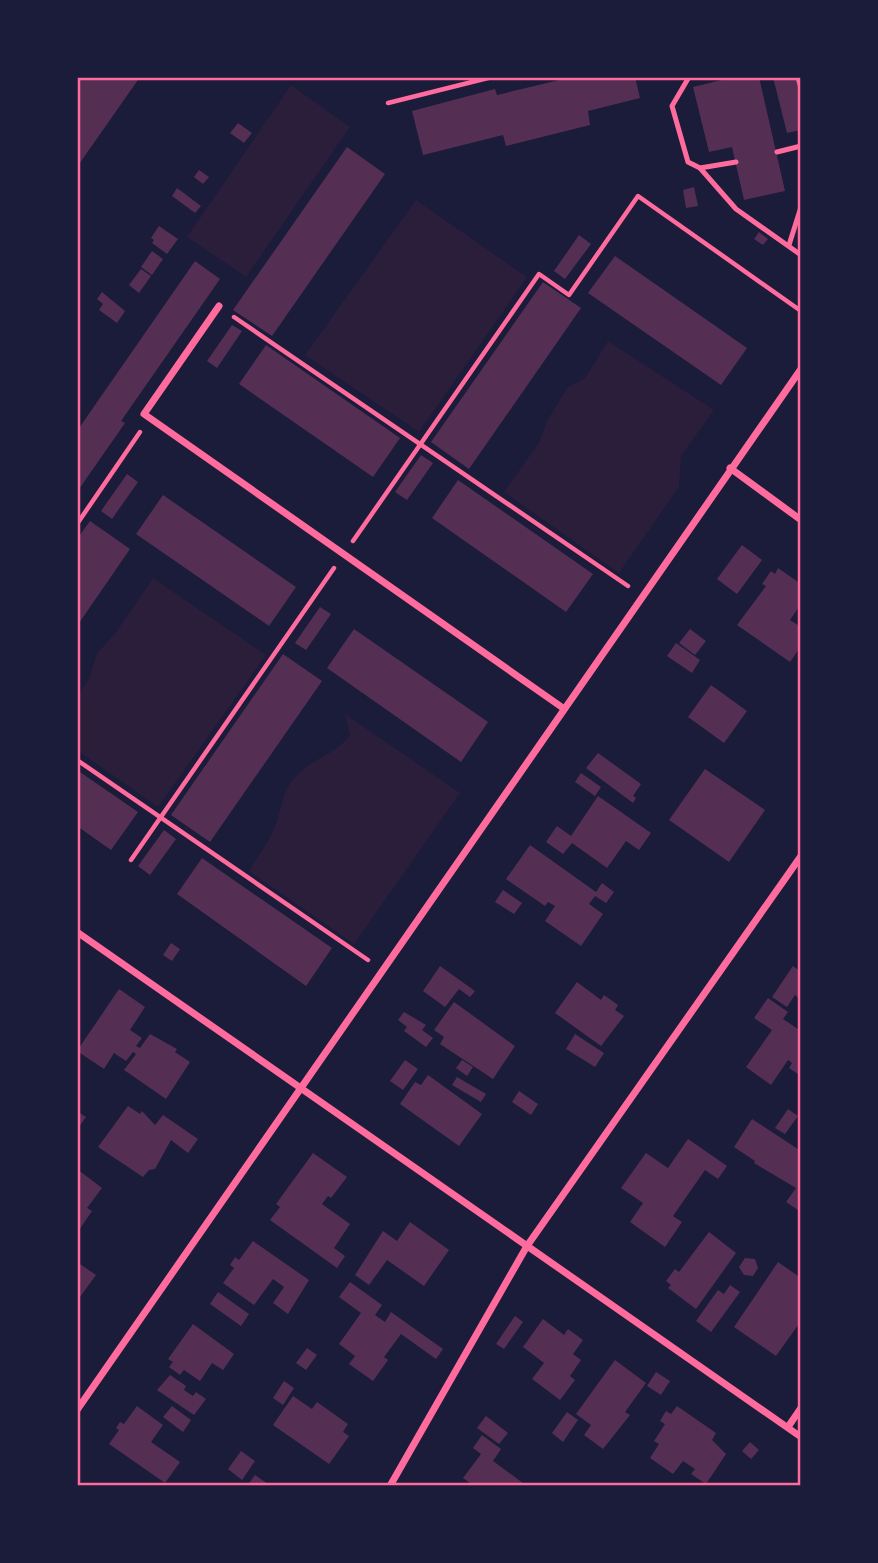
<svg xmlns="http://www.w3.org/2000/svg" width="878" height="1563" font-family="Cabin,sans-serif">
<rect width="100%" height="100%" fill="#1b1b3a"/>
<g fill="#2a1e3b">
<path d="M291,85L350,127L246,277L187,237Z"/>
<path d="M416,200L527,277L419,432L305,355Z"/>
<path d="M608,341L714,410L681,456L679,487L619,573L504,492L540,441L547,421L567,388L585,378Z"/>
<path d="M153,578L266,655L158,807L77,750V697L89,679L97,653L114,635Z"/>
<path d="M345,714L460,793L354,944L249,871C258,856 270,840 276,824C282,807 282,792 294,778C311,759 332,756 350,736Z"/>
</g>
<g fill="#542f53">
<path d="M77,77H140L77,167Z"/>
<path d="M572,77H635L640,98L588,111L590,125L506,146L503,135L423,155L412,111L495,89L497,95Z"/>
<path d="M734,77H759L785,191L744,200L732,147L709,152L693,87Z"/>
<path d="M773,77H801V130L787,133Z"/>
<path d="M238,123L252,133L244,143L230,133Z"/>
<path d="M347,147L385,174L272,336L233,310Z"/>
<path d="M199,170L209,177L203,184L194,177Z"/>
<path d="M694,187L698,206L686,208L683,190Z"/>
<path d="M177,188L201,206L195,213L172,196Z"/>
<path d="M159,226L178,239L167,254L152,243L154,240L151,238Z"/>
<path d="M759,232L768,239L763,245L754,239Z"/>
<path d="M579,235L591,244L565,279L554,271Z"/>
<path d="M152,251L163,259L152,275L141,267Z"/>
<path d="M615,256L747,348L721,385L588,293Z"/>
<path d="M195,261L220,279L121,421L125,423L77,492V431Z"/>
<path d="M141,269L151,276L139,293L129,285Z"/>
<path d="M543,282L581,308L469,469L431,442Z"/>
<path d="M102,292L125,311L117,323L99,310L103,304L97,299Z"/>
<path d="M232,325L242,331L217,368L207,361Z"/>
<path d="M266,345L400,438L373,477L239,384Z"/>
<path d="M421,455L433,463L407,500L395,492Z"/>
<path d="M127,474L138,482L112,519L101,511Z"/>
<path d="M458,480L593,574L566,612L432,518Z"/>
<path d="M163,495L296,587L269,626L136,534Z"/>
<path d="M90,521L130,549L77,626V539Z"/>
<path d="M742,545L762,560L737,594L717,579Z"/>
<path d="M778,568L801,584V604L790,620L801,627V646L790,662L737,625L766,586L762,584L771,571L775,574Z"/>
<path d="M320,607L331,614L306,650L295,643Z"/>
<path d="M354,629L488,722L461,762L327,668Z"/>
<path d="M690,629L706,641L695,655L679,643Z"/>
<path d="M676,643L700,660L692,673L667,656Z"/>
<path d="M283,654L322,681L210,842L171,815Z"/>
<path d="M711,685L747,711L724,743L688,717Z"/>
<path d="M598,753L641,784L633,796L636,798L633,803L586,768Z"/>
<path d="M705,769L765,810L729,862L669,820Z"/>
<path d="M77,770L138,812L111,850L77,826Z"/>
<path d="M581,773L601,787L595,796L575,782Z"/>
<path d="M598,796L651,833L639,850L626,841L607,868L572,843L563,854L546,842L557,826L571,836Z"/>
<path d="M164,830L176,839L150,875L138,866Z"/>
<path d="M530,845L596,892L602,883L614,892L606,903L595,896L589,904L603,914L581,946L545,921L555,906L548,902L545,906L506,879Z"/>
<path d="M202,858L332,948L306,986L177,894Z"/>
<path d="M503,890L522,903L514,914L495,902Z"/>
<path d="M171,943L180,949L172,961L163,955Z"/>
<path d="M440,966L475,991L470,997L459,989L445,1007L423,991Z"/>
<path d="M793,966L801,972V1000L795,995L787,1007L772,997Z"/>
<path d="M577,982L601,1000L604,995L618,1005L615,1010L624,1016L601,1046L555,1013Z"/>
<path d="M119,989L145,1007L130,1030L142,1038L136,1046L140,1048L150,1034L177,1049L175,1052L190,1062L166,1099L124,1070L136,1054L133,1052L126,1061L114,1053L104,1069L77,1051Z"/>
<path d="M768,998L788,1012L783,1019L801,1031V1076L789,1068L792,1063L788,1060L771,1085L746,1067L772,1030L754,1018Z"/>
<path d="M454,1002L515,1046L493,1079L440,1044L444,1037L434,1030Z"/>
<path d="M404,1012L426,1025L422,1030L433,1038L426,1047L404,1031L407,1027L398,1020Z"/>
<path d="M575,1034L604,1053L595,1067L566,1049Z"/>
<path d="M405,1060L418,1069L403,1090L390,1081Z"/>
<path d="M462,1060L473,1067L467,1076L456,1068Z"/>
<path d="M428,1075L482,1114L459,1146L400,1104L415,1082L421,1085Z"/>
<path d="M457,1077L486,1094L481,1102L452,1085Z"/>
<path d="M519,1091L538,1104L531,1115L512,1102Z"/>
<path d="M128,1106L140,1114L142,1111L155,1125L163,1115L198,1139L188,1153L171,1140L155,1169L149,1170L143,1177L98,1147Z"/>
<path d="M788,1109L798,1116L785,1134L775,1128Z"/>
<path d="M77,1111L86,1117L77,1130Z"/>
<path d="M752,1119L801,1151V1188L797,1189L801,1191V1212L786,1202L796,1188L754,1163L755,1161L734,1147Z"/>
<path d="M688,1139L727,1166L718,1179L705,1170L673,1216L682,1222L665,1247L630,1222L643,1203L621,1188L646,1153L668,1168Z"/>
<path d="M313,1153L347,1177L331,1198L328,1196L322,1204L350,1224L334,1248L345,1256L337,1268L270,1220L280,1207L276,1204Z"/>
<path d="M77,1169L102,1188L87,1208L92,1211L79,1230Z"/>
<path d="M410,1222L449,1250L424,1286L387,1260L369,1285L355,1275L383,1231L397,1241Z"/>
<path d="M709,1232L736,1253L696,1309L668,1288L671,1285L666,1281L675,1269L679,1272Z"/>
<path d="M253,1241L309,1280L288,1314L273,1303L284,1287L273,1279L254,1305L223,1283L234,1268L230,1265L235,1257L239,1260Z"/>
<path d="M745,1258L755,1259L758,1268L753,1276L744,1275L739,1267Z"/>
<path d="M77,1262L96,1275L77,1301Z"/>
<path d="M778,1262L801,1278V1321L776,1356L734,1327Z"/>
<path d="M350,1282L382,1305L375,1315L385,1322L391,1312L443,1349L436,1359L401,1334L384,1357L388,1360L373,1381L349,1364L355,1356L339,1344L361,1313L339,1297Z"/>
<path d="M730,1285L740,1292L711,1332L696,1321L718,1290L724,1294Z"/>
<path d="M218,1292L249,1314L241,1326L210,1304Z"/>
<path d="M515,1316L523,1322L504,1349L496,1344Z"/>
<path d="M543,1319L564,1335L568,1329L583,1340L573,1354L581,1360L570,1376L575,1380L560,1400L532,1379L544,1363L523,1347Z"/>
<path d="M193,1324L234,1354L223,1370L212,1363L200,1381L184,1370L180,1375L169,1367L173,1362L168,1359Z"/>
<path d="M307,1348L317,1355L306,1370L296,1363Z"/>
<path d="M615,1360L646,1383L625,1412L630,1415L603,1449L584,1435L591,1425L576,1414Z"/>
<path d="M656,1372L670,1381L661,1395L647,1386Z"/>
<path d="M170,1375L186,1386L184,1390L193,1396L196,1392L206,1399L194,1415L157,1390Z"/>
<path d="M284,1381L294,1388L283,1405L273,1398Z"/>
<path d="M293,1396L312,1409L317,1402L348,1424L343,1432L349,1436L329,1464L273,1425Z"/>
<path d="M137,1406L163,1425L151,1442L180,1462L165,1483L109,1444L119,1430L116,1428L120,1422L124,1424Z"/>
<path d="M172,1406L191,1420L183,1432L163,1417Z"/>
<path d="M677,1406L716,1433L712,1440L726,1454L706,1484L691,1474L695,1469L683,1461L673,1474L650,1458L659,1444L654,1441L665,1424L660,1421L666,1411L671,1414Z"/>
<path d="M567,1412L578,1420L563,1442L552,1433Z"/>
<path d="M486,1416L508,1433L499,1444L477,1428Z"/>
<path d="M482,1435L501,1449L493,1461L527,1486H474L463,1478L481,1454L473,1448Z"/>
<path d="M750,1442L759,1450L751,1459L742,1451Z"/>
<path d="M241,1451L255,1461L242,1480L228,1469Z"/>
<path d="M255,1475L271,1486H247Z"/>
</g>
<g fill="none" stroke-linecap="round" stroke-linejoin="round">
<g stroke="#ff6b9d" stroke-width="4.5">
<path d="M388,103L492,77"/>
<path d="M234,317L628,586"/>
<path d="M77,524L140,432"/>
<path d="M353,541L539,274L569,295L638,196L801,311"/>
<path d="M77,760L368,960"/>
<path d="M131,860L334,568"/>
</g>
<g stroke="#ff6b9d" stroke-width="5">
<path d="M689,77L672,106L688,162L700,168L736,209L801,255"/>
<path d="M798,77L801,88"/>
<path d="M777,152L801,146"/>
<path d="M700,168L736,162"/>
<path d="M789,245L801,207"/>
</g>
<g stroke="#ff6b9d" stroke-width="7">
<path d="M219,306L144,414L563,708"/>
<path d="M730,468L801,520"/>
<path d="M77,932L801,1437"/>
<path d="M77,1410L801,369"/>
<path d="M788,1427L801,1408"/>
<path d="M390,1486L527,1246L801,856"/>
</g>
</g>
<rect width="878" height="1563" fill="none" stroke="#1b1b3a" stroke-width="158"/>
<rect x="79" y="79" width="720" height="1405" fill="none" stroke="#ff6b9d" stroke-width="2.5"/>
</svg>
